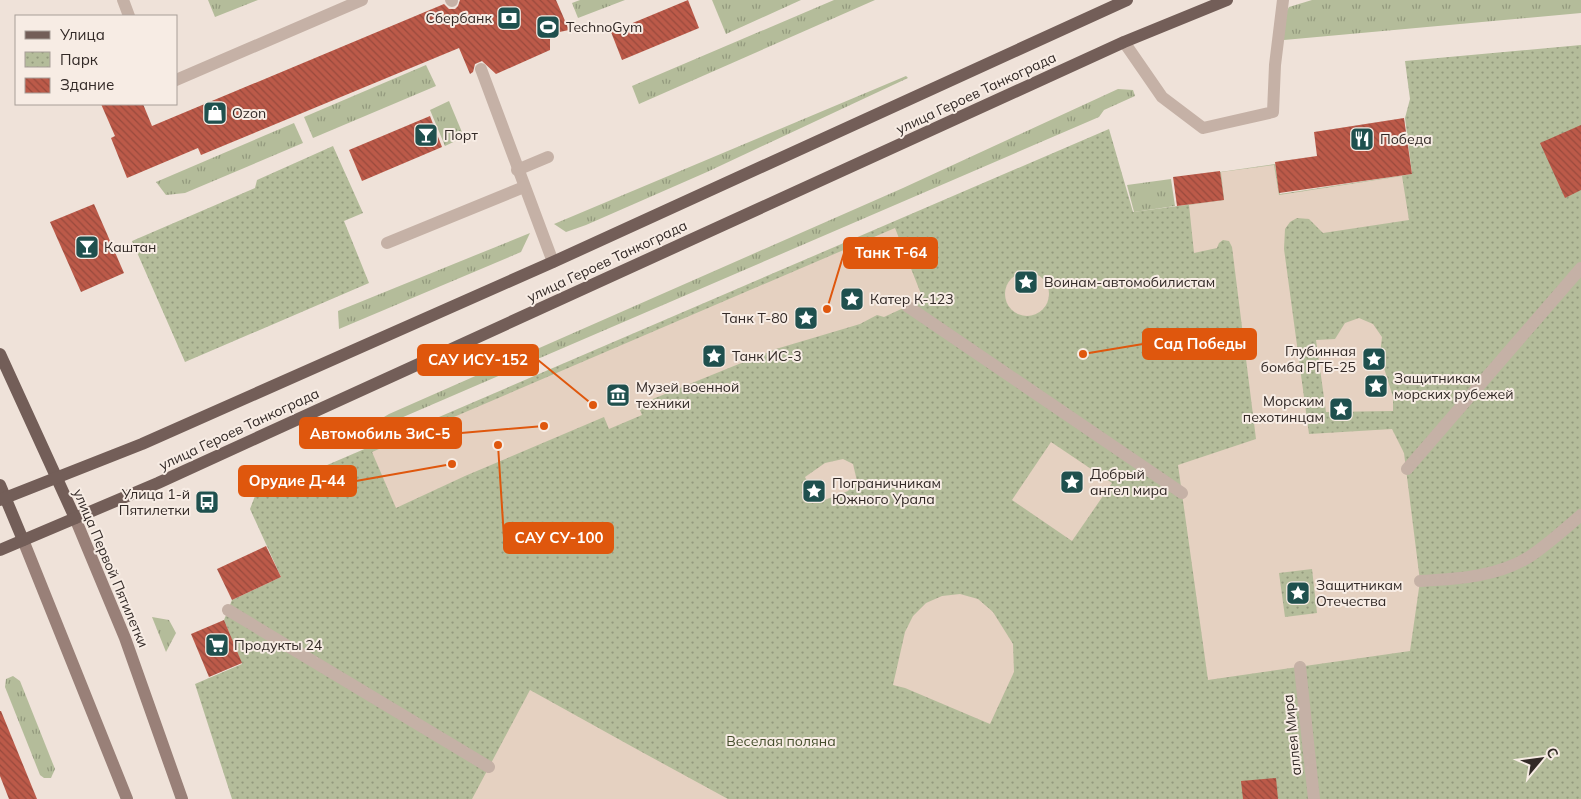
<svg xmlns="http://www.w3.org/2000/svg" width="1581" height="799" font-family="Mulish,sans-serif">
<defs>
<pattern id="grass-tufts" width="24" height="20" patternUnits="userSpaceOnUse" patternTransform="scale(1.25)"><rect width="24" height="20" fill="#b4bc9a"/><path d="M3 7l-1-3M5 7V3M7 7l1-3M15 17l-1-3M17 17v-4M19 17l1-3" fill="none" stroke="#93997d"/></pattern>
<pattern id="park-dots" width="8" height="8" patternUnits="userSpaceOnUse" patternTransform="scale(1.25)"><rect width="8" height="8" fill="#b4bc9a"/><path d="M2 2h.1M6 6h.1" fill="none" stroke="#93997d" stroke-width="1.8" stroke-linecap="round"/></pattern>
<pattern id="building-back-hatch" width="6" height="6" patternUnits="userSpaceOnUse" patternTransform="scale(1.25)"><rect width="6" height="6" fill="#bc5a49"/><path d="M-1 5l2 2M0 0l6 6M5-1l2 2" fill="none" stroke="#994a3d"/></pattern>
</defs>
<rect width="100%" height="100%" fill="#efe2d9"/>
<g fill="url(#grass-tufts)">
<path d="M208,0H258L215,17Z"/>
<path d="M580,0H625L578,18L572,3Z"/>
<path d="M712,0H801L726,34Z"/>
<path d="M834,0H875L639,104L632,86Z"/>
<path d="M1312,0H1581V13L1284,40L1279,24L1289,7Z"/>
<path d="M426,65L436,86L313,138L304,117Z"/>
<path d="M906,76L908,78L707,172L586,225L566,232L554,224Z"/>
<path d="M1118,89L1133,90L1135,96L1104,110L1099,117L336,446L389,414L903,188Z"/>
<path d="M449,101L464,137L445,146L430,110Z"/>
<path d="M294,123L303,143L185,193L166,195L156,182Z"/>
<path d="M1171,179L1175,206L1134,212L1127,185Z"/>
<path d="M530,233L521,252L339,329L338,311Z"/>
<path d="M152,617L169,620L176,633L166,652Z"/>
<path d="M13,676L20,681L55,769L51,778H44L40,775L5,687L6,679Z"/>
</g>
<g fill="url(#park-dots)">
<path d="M1581,45V799H232L195,684L242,664L224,620L232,600L281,577L250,509L255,496L1109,129L1133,212L1223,200L1220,172L1275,164L1280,194L1412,174L1405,118L1410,99L1405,61Z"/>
<path d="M333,146L363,213L344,221L369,283L185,362L132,241L255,188L257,180Z"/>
</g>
<g fill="#e5d1c1" fill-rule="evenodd">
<path d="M1274,165L1279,195L1402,176L1409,220L1323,233L1309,219L1297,218L1290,222L1285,229L1284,249L1309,434L1392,429L1404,453L1420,581L1410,651L1208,680L1178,465L1256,439L1232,247L1229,241L1223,240L1219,243L1217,248L1194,253L1189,205L1224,200L1221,172ZM1312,569L1317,613L1285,617L1279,573Z"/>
<path d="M895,228L923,299L884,317L877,315L860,324L776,349L638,405L642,415L609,429L604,417L465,476L396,508L372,452Z"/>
<circle cx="1027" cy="294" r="22"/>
<path d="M1359,318L1373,324L1382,337L1380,355L1393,397V411L1326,412L1316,340L1335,339L1345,323Z"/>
<path d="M1051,442L1112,483L1072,541L1012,500Z"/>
<path d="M843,459L853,464L857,481L848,491L817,503L805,477L825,463Z"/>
<path d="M960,594L978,599L993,612L1013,644L1014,672L990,724L905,688L893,685L905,632L913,616L926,603L942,596Z"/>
<path d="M530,690L640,751L728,799H472Z"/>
</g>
<g fill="url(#building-back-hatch)">
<path d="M460,0H556L569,30L550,34V50L496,74L482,61L475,64L473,72L470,74L459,48L201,155L198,148L127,178L111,138L115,136L101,104H143L152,126L444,4L449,9H455L458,6Z"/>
<path d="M688,0L699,28L622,60L611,32Z"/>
<path d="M430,116L442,147L362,181L349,150Z"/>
<path d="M1404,118L1412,174L1279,193L1275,162L1317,156L1314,132Z"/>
<path d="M1581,125V190L1565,198L1540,143Z"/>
<path d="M1220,171L1224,200L1177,206L1173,177Z"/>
<path d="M94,204L124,273L81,292L50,222Z"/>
<path d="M266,546L281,577L232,600L217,569Z"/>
<path d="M224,620L242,663L209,677L191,634Z"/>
<path d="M0,711H1L37,799H9L0,776Z"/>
<path d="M1276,778L1278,799H1243L1241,781Z"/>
</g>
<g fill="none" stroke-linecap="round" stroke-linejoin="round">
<g stroke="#c5b1a6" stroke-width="12">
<path d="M123,0L129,16"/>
<path d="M451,0L452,1"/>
<path d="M1124,42L1162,97L1203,128L1273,112L1275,65L1283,0"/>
<path d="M481,69L553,262"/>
<path d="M176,80L362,0"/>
<path d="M517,170L548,157"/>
<path d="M387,243L524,187"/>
</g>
<g stroke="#c5b1a6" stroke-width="12">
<path d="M907,306L1182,493"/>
<path d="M1407,469L1581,268"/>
<path d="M1420,581C1458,579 1499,577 1532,555C1549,543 1565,529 1581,515"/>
<path d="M228,610L489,767"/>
<path d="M1300,667L1314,799"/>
</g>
<g stroke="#998078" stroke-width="12">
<path d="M75,518L125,638L182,799"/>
<path d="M23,540L127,799"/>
</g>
<g stroke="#735e58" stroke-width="12">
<path d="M0,354L75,518"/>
<path d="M0,485L23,540"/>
<path d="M0,500L142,444L553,262L1127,0"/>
<path d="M0,550L158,483L1124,42L1227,0"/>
</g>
</g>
<defs>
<g id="bank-square" transform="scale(1.25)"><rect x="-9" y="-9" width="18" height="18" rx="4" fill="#1f504e" stroke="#f7ece4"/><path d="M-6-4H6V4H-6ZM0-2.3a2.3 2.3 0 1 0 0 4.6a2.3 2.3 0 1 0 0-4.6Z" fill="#fff"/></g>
<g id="stadium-square" transform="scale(1.25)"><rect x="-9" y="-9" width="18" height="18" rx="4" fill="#1f504e" stroke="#f7ece4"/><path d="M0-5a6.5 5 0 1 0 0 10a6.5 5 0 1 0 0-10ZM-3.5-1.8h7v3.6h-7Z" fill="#fff"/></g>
<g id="shop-square" transform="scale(1.25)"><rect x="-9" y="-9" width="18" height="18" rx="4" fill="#1f504e" stroke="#f7ece4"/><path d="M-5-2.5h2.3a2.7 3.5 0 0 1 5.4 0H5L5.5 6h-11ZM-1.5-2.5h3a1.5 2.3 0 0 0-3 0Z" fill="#fff"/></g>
<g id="bar-square" transform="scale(1.25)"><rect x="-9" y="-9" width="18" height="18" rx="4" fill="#1f504e" stroke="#f7ece4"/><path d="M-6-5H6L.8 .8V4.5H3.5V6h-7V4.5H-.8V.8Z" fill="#fff"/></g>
<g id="restaurant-square" transform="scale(1.25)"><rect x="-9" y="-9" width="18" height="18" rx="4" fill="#1f504e" stroke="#f7ece4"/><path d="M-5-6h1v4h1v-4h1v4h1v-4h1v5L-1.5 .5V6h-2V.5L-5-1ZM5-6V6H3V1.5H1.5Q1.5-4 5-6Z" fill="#fff"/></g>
<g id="sight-square" transform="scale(1.25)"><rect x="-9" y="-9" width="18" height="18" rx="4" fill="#1f504e" stroke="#f7ece4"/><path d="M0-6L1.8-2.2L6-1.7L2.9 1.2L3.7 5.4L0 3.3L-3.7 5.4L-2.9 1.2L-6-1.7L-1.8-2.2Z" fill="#fff"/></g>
<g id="museum-square" transform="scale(1.25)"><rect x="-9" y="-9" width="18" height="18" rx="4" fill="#1f504e" stroke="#f7ece4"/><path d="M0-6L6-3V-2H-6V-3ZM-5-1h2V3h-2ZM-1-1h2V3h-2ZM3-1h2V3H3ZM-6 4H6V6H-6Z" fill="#fff"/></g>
<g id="bus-square" transform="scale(1.25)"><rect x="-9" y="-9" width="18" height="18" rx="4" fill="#1f504e" stroke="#f7ece4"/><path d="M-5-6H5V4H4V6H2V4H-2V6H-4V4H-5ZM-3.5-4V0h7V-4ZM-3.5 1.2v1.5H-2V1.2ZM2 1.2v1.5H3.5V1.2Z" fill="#fff"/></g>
<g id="supermarket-square" transform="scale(1.25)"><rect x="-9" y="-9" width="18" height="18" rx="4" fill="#1f504e" stroke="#f7ece4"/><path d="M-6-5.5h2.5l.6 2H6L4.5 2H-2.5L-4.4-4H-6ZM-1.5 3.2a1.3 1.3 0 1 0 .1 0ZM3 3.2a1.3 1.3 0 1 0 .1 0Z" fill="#fff"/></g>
</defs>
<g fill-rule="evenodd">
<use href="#bank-square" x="509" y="18"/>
<use href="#stadium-square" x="548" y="27"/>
<use href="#shop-square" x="215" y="113"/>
<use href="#bar-square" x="426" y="135"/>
<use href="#restaurant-square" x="1362" y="139"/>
<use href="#bar-square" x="87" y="247"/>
<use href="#sight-square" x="1026" y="282"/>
<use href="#sight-square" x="852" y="299"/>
<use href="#sight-square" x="806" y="318"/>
<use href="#sight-square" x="714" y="356"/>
<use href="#sight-square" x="1374" y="359"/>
<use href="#sight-square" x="1376" y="386"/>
<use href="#museum-square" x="618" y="395"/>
<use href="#sight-square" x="1341" y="409"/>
<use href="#sight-square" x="1072" y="482"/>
<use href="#sight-square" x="814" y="491"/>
<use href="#bus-square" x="207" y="502"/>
<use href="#sight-square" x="1298" y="593"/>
<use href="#supermarket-square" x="217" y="645"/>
</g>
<g text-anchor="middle" stroke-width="4" stroke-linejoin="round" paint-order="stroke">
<g font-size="14" fill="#322926" stroke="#f7ece4" text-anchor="start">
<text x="492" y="23" text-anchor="end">Сбербанк</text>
<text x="566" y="32">TechnoGym</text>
<text x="232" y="118">Ozon</text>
<text x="444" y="140">Порт</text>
<text x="1380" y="144">Победа</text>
<text x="104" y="252">Каштан</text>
<text x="1044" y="287">Воинам-автомобилистам</text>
<text x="870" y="304">Катер К-123</text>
<text x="788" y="323" text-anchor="end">Танк Т-80</text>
<text x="1356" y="356" text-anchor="end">Глубинная<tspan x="1356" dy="16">бомба РГБ-25</tspan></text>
<text x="732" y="361">Танк ИС-3</text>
<text x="1394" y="383">Защитникам<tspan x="1394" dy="16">морских рубежей</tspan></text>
<text x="636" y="392">Музей военной<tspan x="636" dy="16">техники</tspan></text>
<text x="1324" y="406" text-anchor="end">Морским<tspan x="1324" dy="16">пехотинцам</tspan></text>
<text x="1090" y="479">Добрый<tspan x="1090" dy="16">ангел мира</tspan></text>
<text x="832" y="488">Пограничникам<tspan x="832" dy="16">Южного Урала</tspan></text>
<text x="190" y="499" text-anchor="end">Улица 1-й<tspan x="190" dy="16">Пятилетки</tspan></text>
<text x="1316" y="590">Защитникам<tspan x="1316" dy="16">Отечества</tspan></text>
<text x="234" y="650">Продукты 24</text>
</g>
<g font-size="14" fill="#322926" stroke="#f7ece4">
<text transform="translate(976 93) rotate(-25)" y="5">улица Героев Танкограда</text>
<text transform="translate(607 261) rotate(-25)" y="5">улица Героев Танкограда</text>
<text transform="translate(239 429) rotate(-25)" y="5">улица Героев Танкограда</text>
<text transform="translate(111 568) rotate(67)" y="5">улица Первой Пятилетки</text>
<text transform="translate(1292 735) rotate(-96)" y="5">аллея Мира</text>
</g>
<g font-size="14" fill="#454e2c" stroke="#f7ece4">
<text x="781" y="746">Веселая поляна</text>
</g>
</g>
<path fill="none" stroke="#df570d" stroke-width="2" d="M827 309L844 253M1083 354L1143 344M593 405L538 360M544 426L461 433M452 464L356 481M498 445L504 538"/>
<g fill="#df570d" stroke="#f7ece4" stroke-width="2">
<circle cx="827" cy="309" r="5"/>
<circle cx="1083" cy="354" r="5"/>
<circle cx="593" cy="405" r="5"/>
<circle cx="544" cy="426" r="5"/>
<circle cx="452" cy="464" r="5"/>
<circle cx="498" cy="445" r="5"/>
</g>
<g fill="#df570d" stroke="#df570d" stroke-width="2">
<rect x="844" y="238" width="93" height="30" rx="5"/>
<rect x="1143" y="329" width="113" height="30" rx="5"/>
<rect x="418" y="345" width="120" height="30" rx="5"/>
<rect x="300" y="418" width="161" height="30" rx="5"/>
<rect x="239" y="466" width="117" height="30" rx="5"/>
<rect x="504" y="523" width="109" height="30" rx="5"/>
</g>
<g font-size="15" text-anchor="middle" font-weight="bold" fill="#fff">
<text x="891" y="258">Танк Т-64</text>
<text x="1200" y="349">Сад Победы</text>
<text x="478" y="365">САУ ИСУ-152</text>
<text x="380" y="439">Автомобиль ЗиС-5</text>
<text x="297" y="486">Орудие Д-44</text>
<text x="559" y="543">САУ СУ-100</text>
</g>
<rect x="15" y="15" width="162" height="90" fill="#f7ece4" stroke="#a89e98"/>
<rect x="25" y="31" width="25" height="8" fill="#735e58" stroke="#a89e98"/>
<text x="60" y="40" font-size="15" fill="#322926">Улица</text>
<rect x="25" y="52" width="25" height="15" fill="url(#park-dots)" stroke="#a89e98"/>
<text x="60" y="65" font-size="15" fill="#322926">Парк</text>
<rect x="25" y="78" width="25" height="15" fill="url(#building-back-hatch)" stroke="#a89e98"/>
<text x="60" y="90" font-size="15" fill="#322926">Здание</text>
<g transform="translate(1541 759) rotate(61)" stroke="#f7ece4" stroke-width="4" paint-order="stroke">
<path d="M0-4L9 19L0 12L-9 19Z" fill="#322926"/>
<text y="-8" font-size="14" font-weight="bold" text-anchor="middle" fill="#322926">С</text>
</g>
</svg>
